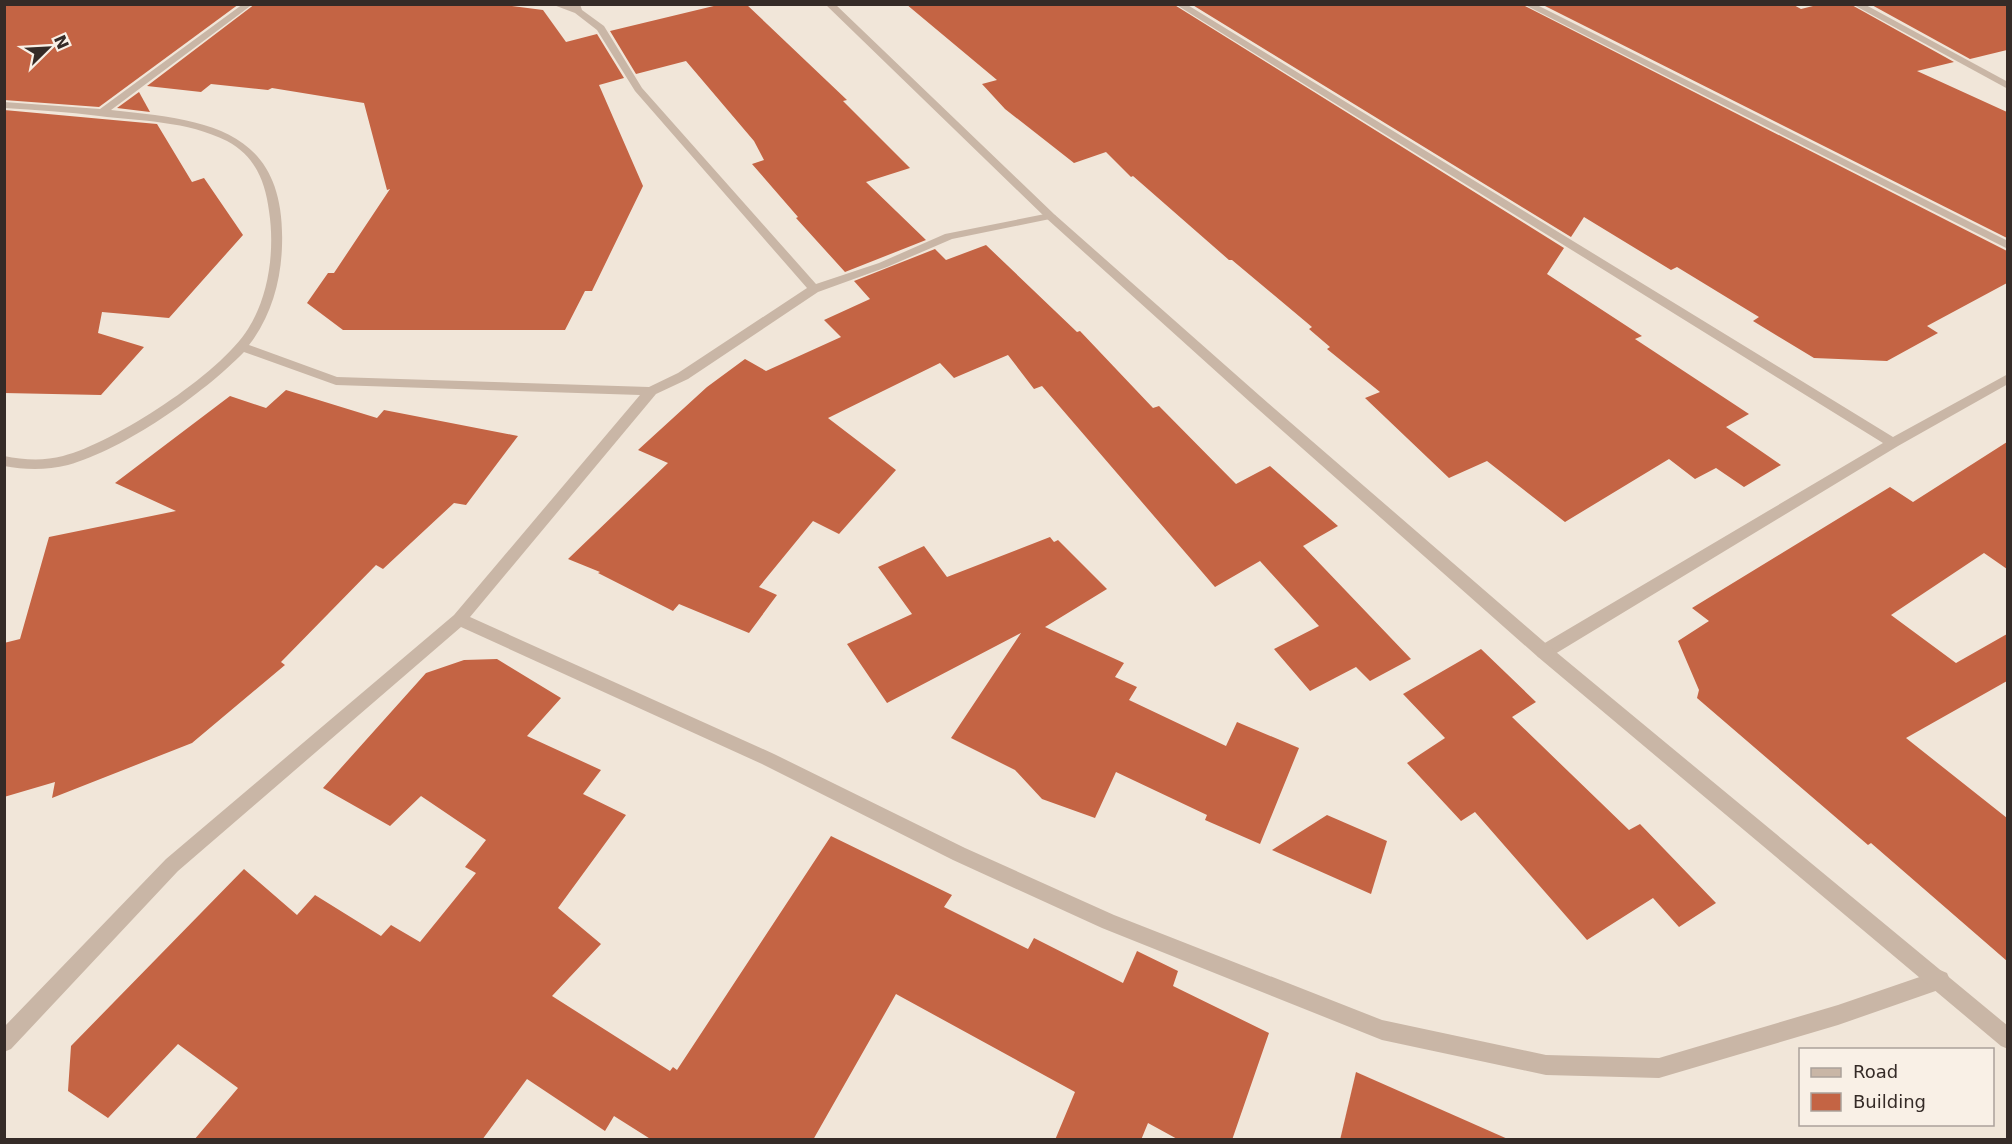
<svg xmlns="http://www.w3.org/2000/svg" width="2012" height="1144" font-family="'DejaVu Sans',sans-serif">
<rect width="100%" height="100%" fill="#f1e6d9"/>
<g fill="#c46444">
<path d="M4,4H239L99,107L4,100Z"/>
<path d="M255,4H496L543,10L566,42L597,34L624,78L599,85L643,186L592,291H585L565,330H343L307,303L328,273H334L390,189L387,190L364,103L272,88L268,90L211,84L201,92L147,86Z"/>
<path d="M722,4H746L847,100L843,101L910,168L866,182L926,240L845,272L796,218L798,217L752,164L764,160L754,141L686,61L636,74L610,31Z"/>
<path d="M906,4H1173L1564,248L1547,274L1642,336L1635,339L1749,414L1726,427L1781,465L1744,487L1716,468L1695,479L1669,459L1565,522L1487,461L1449,478L1365,398L1380,392L1327,349L1330,347L1309,329L1312,327L1232,260H1229L1133,176L1131,177L1106,152L1074,163L1005,109L982,84L997,80Z"/>
<path d="M1191,4H1521L2007,251V283L1927,326L1938,333L1887,361L1814,358L1753,321L1759,317L1677,267L1671,270L1584,217L1571,237Z"/>
<path d="M1541,4H1792L1801,9L1821,4H1850L1954,62L1917,71L2007,112V238Z"/>
<path d="M1870,4H2007V50L1970,59Z"/>
<path d="M139,92L150,112L117,108Z"/>
<path d="M4,110L157,124L192,182L204,178L243,235L169,318L102,312L98,333L144,347L101,395L4,393Z"/>
<path d="M986,245L1077,332L1080,331L1153,408L1159,406L1236,484L1270,466L1338,526L1303,546L1411,659L1370,681L1356,667L1310,691L1274,649L1319,626L1260,561L1215,587L1042,386L1034,389L1008,355L954,378L940,363L828,418L896,470L839,534L813,521L759,587L777,595L749,633L679,604L673,611L598,573L600,572L568,559L668,463L638,450L707,387L745,359L766,371L841,337L824,320L870,299L854,281L935,249L946,260Z"/>
<path d="M286,390L377,418L384,410L518,436L466,505L454,503L383,569L376,565L281,662L285,665L192,743L52,798L55,782L4,797V643L20,639L49,537L176,511L115,483L230,396L266,408Z"/>
<path d="M2007,442V569L1984,553L1891,615L1956,663L2007,634V681L1906,738L2007,818V961L1871,843L1868,845L1697,698L1699,690L1678,641L1709,621L1692,608L1890,487L1913,502Z"/>
<path d="M1050,537L1054,542L1058,540L1107,589L1045,627L1124,663L1115,677L1137,687L1129,700L1226,746L1237,722L1299,748L1260,844L1205,820L1207,815L1116,772L1095,818L1042,799L1015,770L951,738L1021,633L887,703L847,644L912,614L878,567L924,546L947,577Z"/>
<path d="M1481,649L1536,702L1512,717L1629,830L1640,824L1716,903L1679,927L1653,898L1587,940L1475,812L1461,821L1407,763L1445,738L1403,694Z"/>
<path d="M497,659L561,698L527,736L601,770L583,794L626,815L558,908L601,944L552,996L670,1071L673,1067L677,1070L831,836L952,895L944,907L1028,949L1034,938L1123,983L1137,951L1178,971L1173,986L1269,1033L1232,1140H1179L1148,1123L1141,1140H1055L1075,1092L896,994L813,1140H652L614,1116L605,1131L527,1079L482,1140H194L238,1088L178,1044L108,1118L68,1091L71,1046L244,869L297,915L315,895L381,936L391,925L420,942L476,873L465,867L486,840L421,796L390,826L323,788L426,673L464,660Z"/>
<path d="M1327,815L1387,841L1371,894L1272,850Z"/>
<path d="M1356,1072L1510,1140H1340Z"/>
</g>
<g fill="none" stroke-linecap="round" stroke-linejoin="round">
<g fill="#c9b6a6" fill-rule="evenodd">
<path d="M243,4H253L111,110C207,120 286,128 282,246C281,281 271,317 249,345L337,377L649,387L678,373L807,288L635,91L597,30L575,13L551,4H580L582,10L604,26L642,88L816,284L879,263L945,234L1050,213L1056,216L1050,219L952,239L887,267L818,292L688,379L656,394L470,617L774,754L965,848L1114,915L1382,1020L1546,1055L1659,1058L1838,1005L1940,970L1947,973L1950,980L1947,987L1838,1025L1659,1078L1546,1075L1382,1040L1102,928L953,860L762,764L461,627L178,871L11,1049L4,1052V1027L166,859L454,615L640,395L336,385L244,352C203,394 125,449 68,465C47,470 26,470 4,466V456C24,460 44,461 63,456C114,443 220,374 248,329C269,296 275,250 269,211C265,181 255,156 227,141C187,121 141,121 99,116C68,112 36,110 4,108V102L100,109Z"/>
<path d="M1175,4H1186L1893,437L2008,374V384L1898,446L1550,657L1544,659L1538,657L1536,652L1538,647L1883,443Z"/>
<path d="M1523,4H1535L2008,241V249Z"/>
<path d="M1852,4H1864L2008,82V89Z"/>
</g>
<path fill="#c9b6a6" fill-rule="evenodd" d="M825,4H835L1054,214L1260,396L1550,647L2008,1026V1049L2001,1046L1538,657L1250,402L1046,218Z"/>
</g>
<rect width="2012" height="1144" fill="none" stroke="#352b27" stroke-width="12"/>
<rect x="1799" y="1048" width="195" height="78" fill="#f9f0e6" stroke="#aba19a" stroke-width="1.5"/>
<rect x="1811" y="1068" width="30" height="9" fill="#c9b6a6" stroke="#aba19a" stroke-width="1.5"/>
<text x="1853" y="1078" font-size="18" fill="#352b27">Road</text>
<rect x="1811" y="1093" width="30" height="18" fill="#c46444" stroke="#aba19a" stroke-width="1.5"/>
<text x="1853" y="1108" font-size="18" fill="#352b27">Building</text>
<g transform="translate(48 48) rotate(66)" stroke="#f9f0e6" stroke-width="4.5" paint-order="stroke">
<path d="M0-4.5L10 22L0 15L-10 22Z" fill="#352b27"/>
<text y="-9" font-size="16" font-weight="bold" text-anchor="middle" fill="#352b27">N</text>
</g>
</svg>
